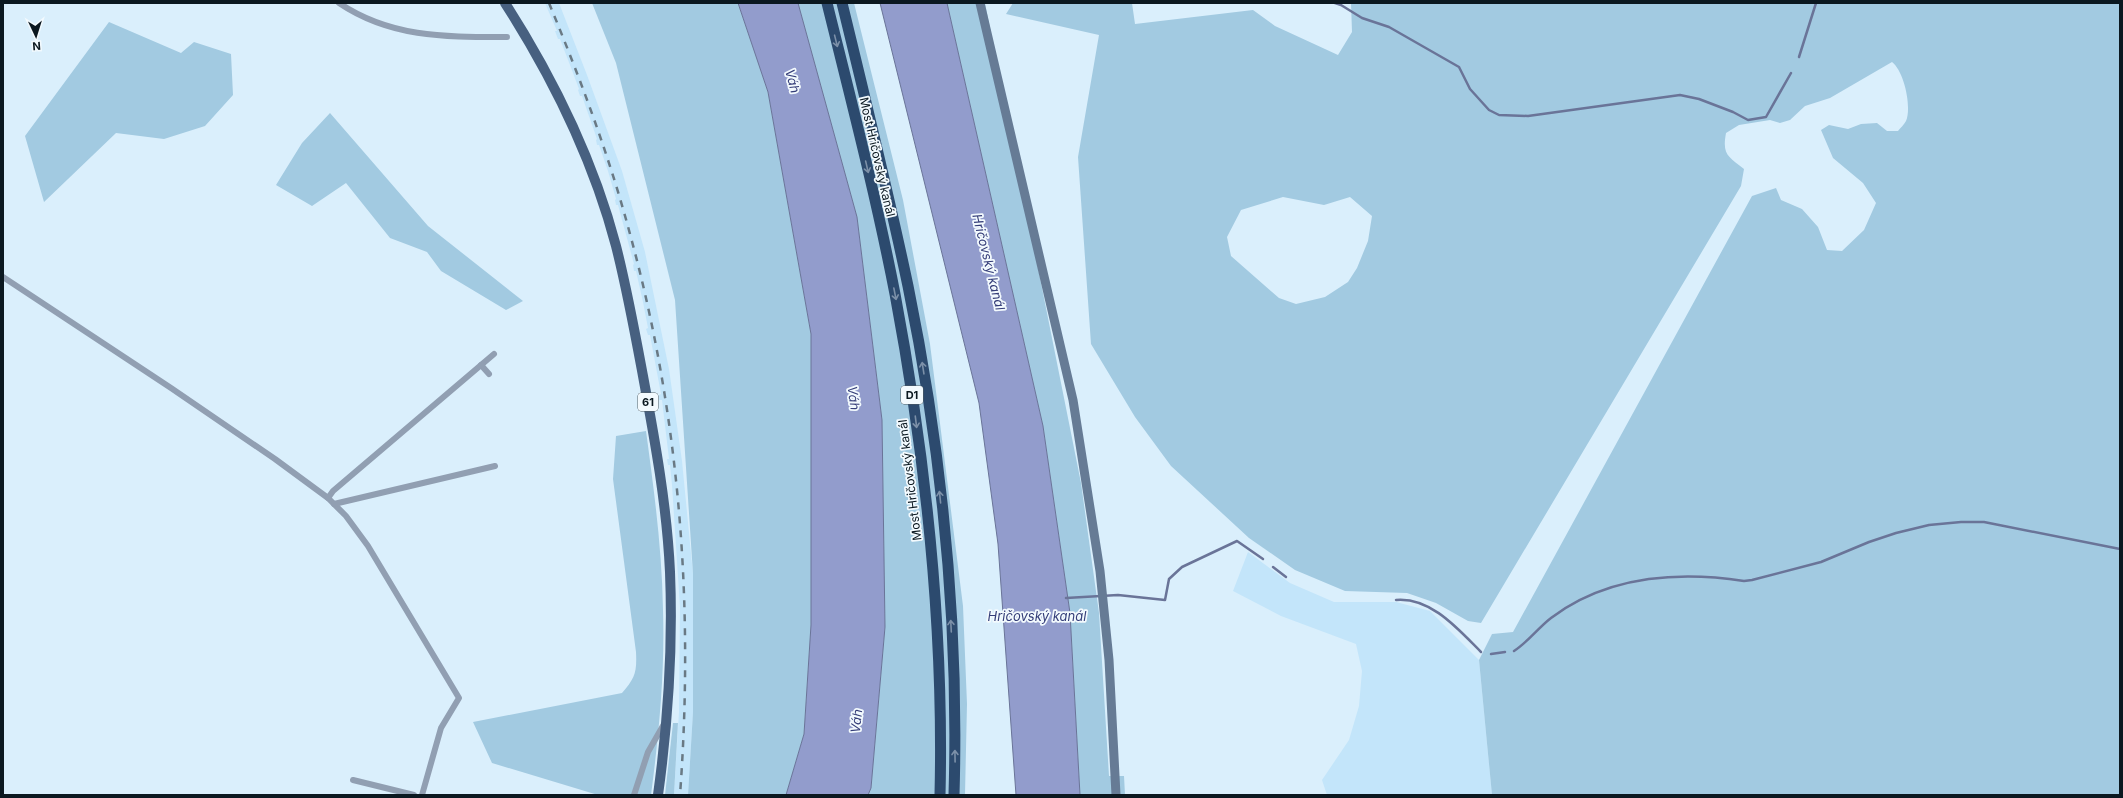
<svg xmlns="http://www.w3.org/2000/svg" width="2123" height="798" font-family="Inter,sans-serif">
<rect width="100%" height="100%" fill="#daeffc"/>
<g fill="#c3e5fa">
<path d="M545,3H559L587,75L622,171L645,252L669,369L682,461L693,574V712L688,795H674L679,712L680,607L672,485L670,465H668L667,459H669L662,400H659V395L661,394L650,335H648L646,329L648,328L643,302L636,271H634L633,265L634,264L618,205H616L615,200L616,199L608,171L599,145H597L596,140L597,139L582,96H580L578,90L579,89L570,65L560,39H558L555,31H557Z"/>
<path d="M1248,552L1290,583L1334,602H1396L1430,611L1479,660L1492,795H1327L1322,780L1349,740L1359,706L1362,671L1356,644L1281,616L1233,591Z"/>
</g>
<g fill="#a2cae1" fill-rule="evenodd">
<path d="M592,3H738L768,92L811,334V625L804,734L786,795H688L693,712V574L675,300L616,63Z"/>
<path d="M798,3H854L903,200L930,344L963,606L967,704L965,795H868L871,788L885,627L882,420L857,217Z"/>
<path d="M947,3H985L1081,483L1099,613L1109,776H1124L1125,795H1080L1070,613L1043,426Z"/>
<path d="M1013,3H1132L1135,24L1253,10L1275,26L1338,55L1352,32L1351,3H2120V795H1492L1479,660L1492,634L1513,632L1752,196L1776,188L1781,200L1802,209L1818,227L1827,250L1842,251L1864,230L1876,203L1863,183L1833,158L1821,130L1829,125L1848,129L1861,124L1877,123L1887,131H1898C1900,128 1904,125 1906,121C1912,107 1904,71 1892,62L1830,98L1805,106L1790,120L1780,123L1770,120L1739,125L1726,133C1722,155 1728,156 1744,169L1741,186L1481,623L1468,621L1436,603L1407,593L1345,591L1295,570L1249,538L1171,466L1135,417L1091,344L1078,157L1099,35L1006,14ZM1283,197L1324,205L1350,197L1372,216L1368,241L1357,268L1348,282L1325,297L1296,304L1279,298L1231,256L1227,237L1241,210Z"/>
<path d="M109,22L181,53L194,42L231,54L233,95L205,126L164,139L116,133L44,202L25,136Z"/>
<path d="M330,113L428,226L523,301L506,310L441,271L427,252L390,238L346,183L312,206L276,185L302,143Z"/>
<path d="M646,431C654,490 662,549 663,610C665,671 659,734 651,795H598L492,763L473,722L622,693C635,678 637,672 636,652L613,479L616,436Z"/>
<path d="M673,723H678L674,795H665Z"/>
</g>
<g fill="#929ccc" stroke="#6a7498">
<path d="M738,3H798L857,217L882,420L885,627L871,788L868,795H786L804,734L811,625V334L768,92Z"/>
<path d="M880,3H947L1043,426L1070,613L1080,795H1016L998,544L979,403Z"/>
</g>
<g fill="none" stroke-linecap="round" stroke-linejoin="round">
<g stroke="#6a7498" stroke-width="2.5">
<path d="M1335,3L1341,5L1362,18L1389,27L1459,67L1470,89L1489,110L1499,115L1528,116L1680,95L1699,99L1733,112L1748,120L1766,117L1791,73"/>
<path d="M1799,57L1816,3"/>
<path d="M1273,567L1286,577"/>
<path d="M1066,598L1118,595L1165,600L1169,579L1182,567L1237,541L1263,559"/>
<path d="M1396,600C1431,597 1458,629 1481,652"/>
<path d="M1514,651C1528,642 1538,628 1551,618C1607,576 1677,571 1744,581L1752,580L1821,562L1869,542L1896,533L1929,525L1961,522H1984L2120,549"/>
<path d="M1491,654L1505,652"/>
</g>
<g stroke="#919fb2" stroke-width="6">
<path d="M339,3C391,38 446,37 507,37"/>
<path d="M3,277L171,388L275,459L328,498L346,516L368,546L459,698L441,728L422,795"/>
<path d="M481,365L489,374"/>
<path d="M328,498L333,491L494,354"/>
<path d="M334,504L495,466"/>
<path d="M353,780L414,795"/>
<path d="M634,795L648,752L664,724"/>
</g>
<path stroke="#667b95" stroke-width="9" d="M980,3L1073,400L1100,571L1109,660L1116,795"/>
<path stroke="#476080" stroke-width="10" d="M505,3C553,78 593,159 616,246C627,289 635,333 643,376C655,441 667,506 670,572C673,646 668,722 658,795"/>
<g stroke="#2c4a6e" stroke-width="11">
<path d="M827,3C851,100 876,196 895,294C926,459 944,627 940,795"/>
<path d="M842,3C865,97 888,191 908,286C942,452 959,625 954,795"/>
</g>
<path stroke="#697984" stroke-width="2.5" stroke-dasharray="7 7" stroke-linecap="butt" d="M549,3C580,78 609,155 630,234C680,417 694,605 680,795"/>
</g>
<defs><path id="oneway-shaft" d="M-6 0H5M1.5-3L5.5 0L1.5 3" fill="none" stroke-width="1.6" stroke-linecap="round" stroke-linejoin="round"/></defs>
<g stroke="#7c90a8">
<use href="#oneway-shaft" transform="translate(836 41) rotate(76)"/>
<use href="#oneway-shaft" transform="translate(867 167) rotate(77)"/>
<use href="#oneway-shaft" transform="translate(895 294) rotate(79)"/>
<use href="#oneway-shaft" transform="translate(923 368) rotate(-99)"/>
<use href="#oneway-shaft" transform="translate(916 422) rotate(83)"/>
<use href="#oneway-shaft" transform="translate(940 497) rotate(-96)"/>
<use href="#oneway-shaft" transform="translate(951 626) rotate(-93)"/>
<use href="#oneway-shaft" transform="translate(955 756) rotate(-91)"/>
</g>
<g text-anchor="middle" stroke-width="3.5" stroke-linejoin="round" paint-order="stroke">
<g fill="#f3fafe" stroke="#515c63" stroke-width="1">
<rect x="901" y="386" width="22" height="18" rx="3"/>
<rect x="638" y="393" width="20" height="18" rx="3"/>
</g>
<g font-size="11" font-weight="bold" fill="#0b1820">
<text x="912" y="399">D1</text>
<text x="648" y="406">61</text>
</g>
<g font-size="12" fill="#0b1820" stroke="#f3fafe">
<text transform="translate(877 157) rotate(77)" y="4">Most Hričovský kanál</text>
<text transform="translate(910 480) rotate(-97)" y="4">Most Hričovský kanál</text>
</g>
<g font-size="13" font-style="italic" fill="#343d78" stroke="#f3fafe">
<text transform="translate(793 81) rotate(75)" y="5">Váh</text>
<text transform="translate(989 262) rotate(76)" y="5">Hričovský kanál</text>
<text transform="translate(854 398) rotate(82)" y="5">Váh</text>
<text x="1037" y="621">Hričovský kanál</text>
<text transform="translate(856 721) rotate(-84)" y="5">Váh</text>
</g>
</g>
<rect width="2123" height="798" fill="none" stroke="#0b1820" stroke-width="8"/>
<g transform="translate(36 36) rotate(176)" stroke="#f3fafe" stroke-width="3" paint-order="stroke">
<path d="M0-3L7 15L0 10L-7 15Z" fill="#0b1820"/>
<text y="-6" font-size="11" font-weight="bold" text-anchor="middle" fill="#0b1820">N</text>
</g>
</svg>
